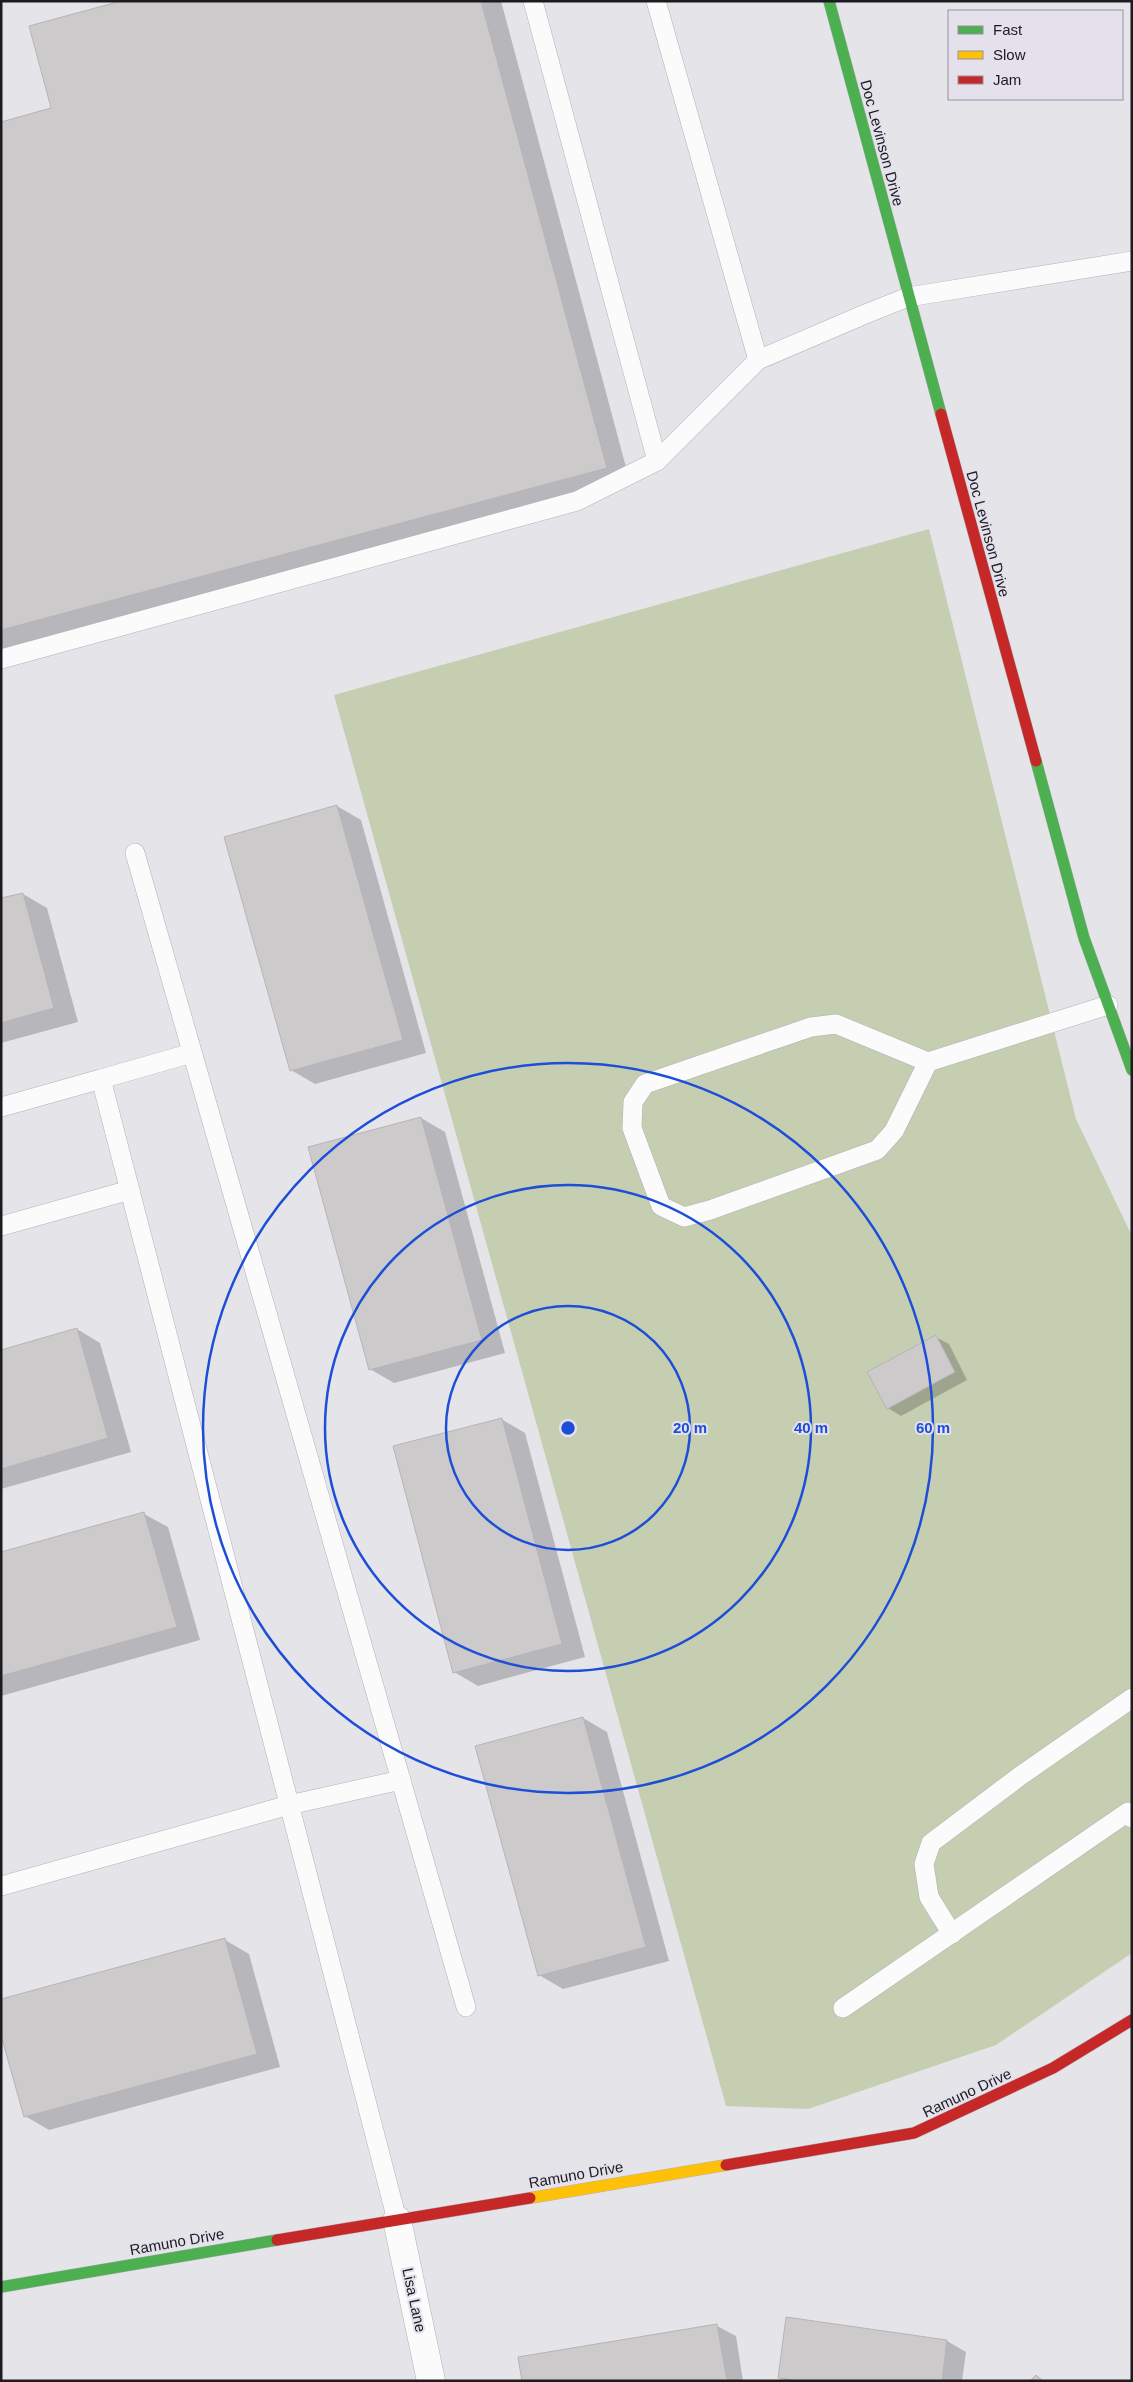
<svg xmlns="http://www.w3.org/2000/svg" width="1133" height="2382" font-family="Helvetica,sans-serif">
<rect width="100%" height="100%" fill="#e5e4e9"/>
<path fill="#c6ceb1" d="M929,529L1076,1119L1132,1236V1953L996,2045L808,2109L726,2106L334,695Z"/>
<g fill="#0003">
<path d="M125,1H501L630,482L1,650V123L53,109Z"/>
<path d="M337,806L361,820L426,1053L315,1084L291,1070Z"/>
<path d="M23,894L47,908L78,1022L1,1043V900Z"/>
<path d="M421,1118L445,1132L505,1353L394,1383L370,1369Z"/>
<path d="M77,1329L100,1343L131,1452L1,1489V1351Z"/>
<path d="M936,1337L949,1344L967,1380L901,1416L888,1408Z"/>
<path d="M501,1419L525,1433L585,1657L478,1686L454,1672Z"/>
<path d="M144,1514L168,1527L200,1640L1,1696V1554Z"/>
<path d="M583,1718L607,1732L669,1961L563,1989L539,1975Z"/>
<path d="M225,1940L249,1954L280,2067L49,2130L25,2116Z"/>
<path d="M787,2318L947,2341L966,2352L962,2381H786L779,2377Z"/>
<path d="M717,2326L736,2336L743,2381H523Z"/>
</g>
<g fill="#cdcacc" stroke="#b7b4b6">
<path d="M121,1H481L607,468L1,630V122L51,108L29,26Z"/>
<path d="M337,805L403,1040L290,1071L224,837Z"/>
<path d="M23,893L54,1008L1,1023V898Z"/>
<path d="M421,1117L482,1340L369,1370L308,1147Z"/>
<path d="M77,1328L108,1438L1,1469V1350Z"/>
<path d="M936,1335L955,1372L887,1409L867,1372Z"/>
<path d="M502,1418L562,1644L453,1673L393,1446Z"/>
<path d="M144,1512L177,1627L1,1676V1552Z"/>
<path d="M583,1717L646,1947L538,1976L475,1746Z"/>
<path d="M225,1938L257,2054L24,2117L1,2035V1999Z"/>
<path d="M786,2317L947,2340L942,2381H800L778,2378Z"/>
<path d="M717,2324L727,2381H522L518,2357Z"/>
<path d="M1036,2375L1043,2381H1030Z"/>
</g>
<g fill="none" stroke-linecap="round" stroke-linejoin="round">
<g stroke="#b2b1b5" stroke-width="20">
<g id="lane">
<path d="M656,1L758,360"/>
<path d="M657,461L758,360L863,315L908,297L1132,261"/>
<path d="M1,659L577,501L657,461L533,1"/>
<path d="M135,853L466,2007"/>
<path d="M192,1053L101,1079L397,2220"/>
<path d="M928,1062L894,1131L877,1150L710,1210L684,1217L661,1206L632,1128L633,1102L645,1084L811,1027L836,1024L928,1062L1108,1005"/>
<path d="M1,1107L101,1079"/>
<path d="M1,1226L130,1190"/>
<path d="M1,1886L289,1805L401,1780"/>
<path d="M952,1934L929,1897L924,1864L931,1843L1020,1776L1132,1698"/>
<path d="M843,2008L1128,1812L1132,1818"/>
</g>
</g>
<g stroke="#b2b1b5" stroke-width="29">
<path id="street" d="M397,2220L431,2381"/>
</g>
<g stroke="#b2b1b5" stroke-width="12">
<g id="fast">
<path d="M829,1L941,414"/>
<path d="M1036,761L1084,938L1132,1070"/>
<path d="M1,2287L277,2240"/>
</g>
</g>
<g stroke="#b2b1b5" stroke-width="12">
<path id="slow" d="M530,2198L726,2165"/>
</g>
<g stroke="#b2b1b5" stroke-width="12">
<g id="jam">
<path d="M941,414L1036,761"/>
<path d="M726,2165L914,2133L1053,2068L1132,2020"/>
<path d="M277,2240L530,2198"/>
</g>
</g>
<use href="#lane" stroke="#fbfbfc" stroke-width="19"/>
<use href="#street" stroke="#fbfbfc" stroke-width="28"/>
<use href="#fast" stroke="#4caf50" stroke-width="11"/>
<use href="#slow" stroke="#ffc107" stroke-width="11"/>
<use href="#jam" stroke="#c62828" stroke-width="11"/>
</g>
<g fill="none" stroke="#1d4ed8" stroke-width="2.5">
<circle cx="568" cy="1428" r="122"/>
<circle cx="568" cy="1428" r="243"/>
<circle cx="568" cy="1428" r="365"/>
</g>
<g text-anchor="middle" stroke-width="4" stroke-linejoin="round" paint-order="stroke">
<g font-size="15" fill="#1c1b1f" stroke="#e4e1ec">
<text transform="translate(882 143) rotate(75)" y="5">Doc Levinson Drive</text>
<text transform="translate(988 534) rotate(75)" y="5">Doc Levinson Drive</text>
<text transform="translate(967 2093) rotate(-25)" y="5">Ramuno Drive</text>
<text transform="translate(576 2175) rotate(-10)" y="5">Ramuno Drive</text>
<text transform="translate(177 2242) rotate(-10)" y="5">Ramuno Drive</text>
<text transform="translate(414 2300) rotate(78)" y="5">Lisa Lane</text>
</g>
</g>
<circle cx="568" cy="1428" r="8" fill="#1d4ed8" stroke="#e4e1ec" stroke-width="2.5"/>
<g font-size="15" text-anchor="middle" font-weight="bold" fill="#1d4ed8" stroke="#e4e1ec" stroke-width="4" stroke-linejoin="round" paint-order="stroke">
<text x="690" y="1433">20 m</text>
<text x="811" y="1433">40 m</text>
<text x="933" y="1433">60 m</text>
</g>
<rect width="1133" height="2382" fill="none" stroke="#1c1b1f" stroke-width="5"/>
<rect x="948" y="10" width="175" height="90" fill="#e4e1ec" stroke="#94929a"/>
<rect x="958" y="26" width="25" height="8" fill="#4caf50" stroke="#94929a"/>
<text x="993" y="35" font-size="15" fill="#1c1b1f">Fast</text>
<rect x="958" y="51" width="25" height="8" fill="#ffc107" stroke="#94929a"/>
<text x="993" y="60" font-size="15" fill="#1c1b1f">Slow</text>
<rect x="958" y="76" width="25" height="8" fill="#c62828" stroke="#94929a"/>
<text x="993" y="85" font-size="15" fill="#1c1b1f">Jam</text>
</svg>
